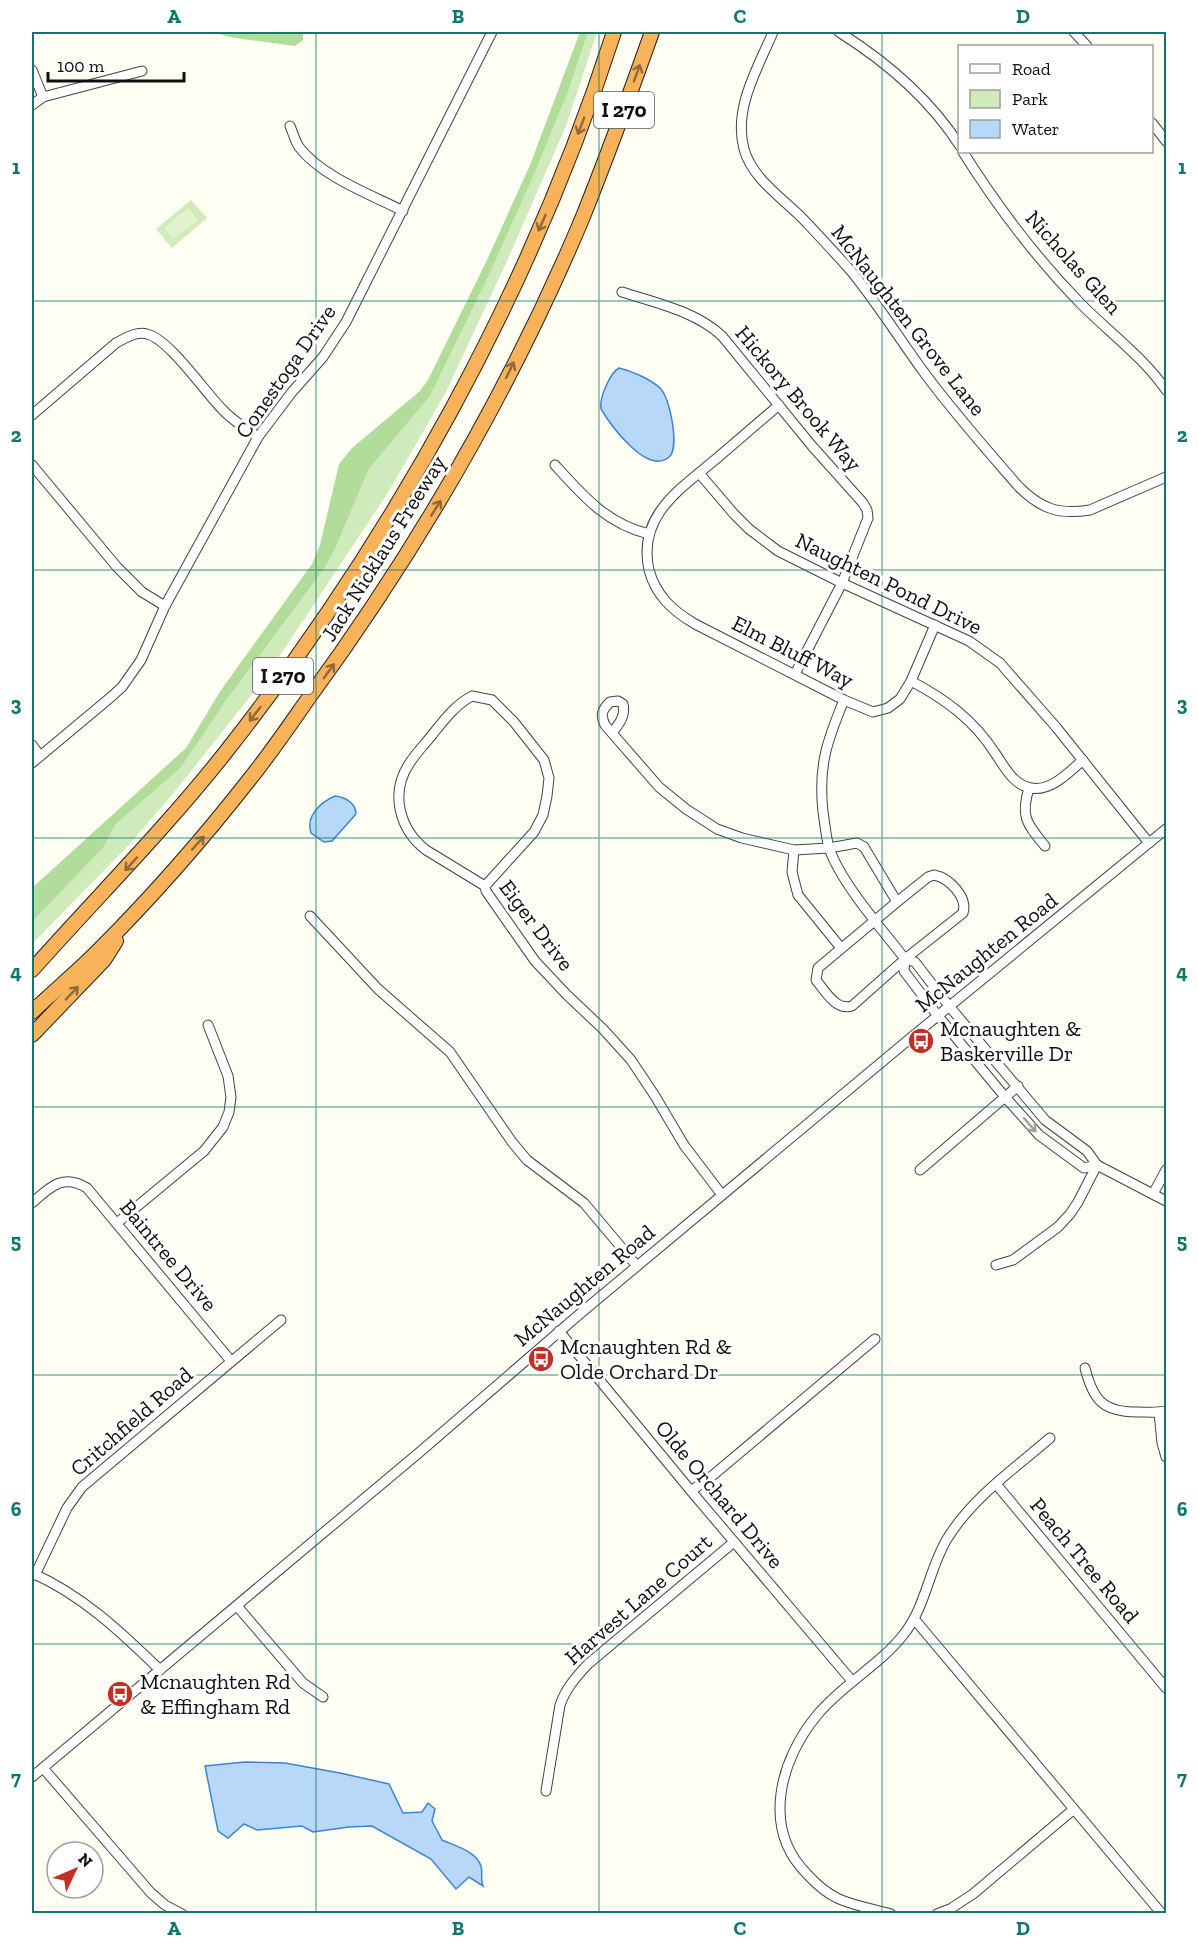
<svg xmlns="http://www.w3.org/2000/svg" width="1198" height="1945" font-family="'Zilla Slab',serif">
<rect width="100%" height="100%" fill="#fffef3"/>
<g fill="#cfebbb">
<path d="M588,32H597L566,126L507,261L446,392L389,491L265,678L172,795L125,849L32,944V922L103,848L115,825L181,766L225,702L326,566L335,549L369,469L430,396L490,273L532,179L568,92Z"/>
<path d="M191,200L207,218L172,248L156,229Z"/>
</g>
<g fill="#b1dc9a">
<path d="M210,32H303V40L295,46L235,38Z"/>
<path d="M580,32H588L568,92L532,179L490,273L430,396L369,469L335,549L326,566L225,702L181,767L115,825L103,848L32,922V888L186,748L221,690L312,564L320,545L339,464L352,448L420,391L428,380L487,260L530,165Z"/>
</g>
<path fill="#e1f2cd" d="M188,208L198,220L173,239L164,228Z"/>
<g fill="#b7d8f8" stroke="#3c85d0" stroke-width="1.5">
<path d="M619,368C632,371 650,379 660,388C670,397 680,448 669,457C647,476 610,424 601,409C599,398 610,373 619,368Z"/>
<path d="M335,796C345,797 356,803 356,814L332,841L324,842L311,833C305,816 321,802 335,796Z"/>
<path d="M245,1762L285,1763L340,1773L389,1784L403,1813L422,1812L428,1803L435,1809L432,1821L442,1840C455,1846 476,1851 481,1866C483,1873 480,1879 483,1886L469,1877L456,1889L431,1859L372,1826L349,1827L313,1832L302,1826L257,1830L244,1824L228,1838L218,1831L205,1766Z"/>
</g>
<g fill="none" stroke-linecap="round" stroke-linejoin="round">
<g stroke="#434343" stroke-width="11">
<g id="minor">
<path d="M773,32C758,68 733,108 744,149C752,179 784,199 805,221C820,237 836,254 851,271C877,303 899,338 923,371C953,412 986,449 1019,487C1041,509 1059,515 1090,510L1166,477"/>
<path d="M839,32C885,61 930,99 960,146"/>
<path d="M1074,32L1087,46"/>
<path d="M32,70L43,97"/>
<path d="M32,105L43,97L142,71"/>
<path d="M1152,123L1166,141"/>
<path d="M290,126C293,133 295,141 299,147C322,177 370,194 403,211"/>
<path d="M963,152C997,206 1037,259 1082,305C1110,333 1144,358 1166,390"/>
<path d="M622,292C656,303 695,311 722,336L812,446L863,503L867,510L868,518L842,583L795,674"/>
<path d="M779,405C758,423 737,441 716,459C680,489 637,516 649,570C656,596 673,611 695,624L844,700L873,712L888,708L900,699L911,681L935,625"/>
<path d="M32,415L116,343C126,338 136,331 147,334C169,339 204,391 222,409C232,420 246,429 258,437"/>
<path d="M32,465L117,567L142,592L165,606"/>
<path d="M555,465C583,496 607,524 649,534"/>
<path d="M699,473L734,514L749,529L778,551L842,583L969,641L1000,663L1056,727L1149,843"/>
<path d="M911,681C945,699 974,720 995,753C1004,766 1013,785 1031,788C1051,792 1069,772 1083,760"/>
<path d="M844,700C827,741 818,766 823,812C825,824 826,837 829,848C841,883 882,929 905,959L915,962L949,1006L1045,1120L1087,1151L1097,1165L1166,1201"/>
<path d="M612,733C619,724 626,716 623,704L618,701L610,702C602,710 600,714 605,725L659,787L686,809L717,829L742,838L794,850L829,848L857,843L864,847L897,902"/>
<path d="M32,745L40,756"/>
<path d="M32,763L111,697L122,687L141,660L165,606L258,437L292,392L323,357L346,322L492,32"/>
<path d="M1029,788C1020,817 1027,824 1045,846"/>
<path d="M794,850L792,872L798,895L841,948"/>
<path d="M934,875C949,878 968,897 963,913L905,959L852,1006C836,1011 825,991 816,980L818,968L897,902L928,877Z"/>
<path d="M485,886L534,832L543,815L547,796L549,778L544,760L514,722L492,700L472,696C455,705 444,720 432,735C425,744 416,753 409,764C390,793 399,829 426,850L485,886L486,891L535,961L567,995L603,1029L631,1060L655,1096L684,1145L722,1195"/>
<path d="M310,916L378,989L450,1052L512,1142L527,1160L584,1203L637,1266"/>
<path d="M905,959L904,971L938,1016L1005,1097L1039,1135L1084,1168L1097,1165"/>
<path d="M920,1170L1018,1086"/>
<path d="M1153,1194L1166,1170"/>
<path d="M32,1203C50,1187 63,1173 87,1188L231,1361"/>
<path d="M117,1223L204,1151L223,1127L229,1112L231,1097L228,1076L208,1025"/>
<path d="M996,1265L1013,1260L1058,1227L1070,1214L1078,1202L1097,1165"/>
<path d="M559,1331L691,1491L852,1681"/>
<path d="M1085,1368C1093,1400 1103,1412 1137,1412C1147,1412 1157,1413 1166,1411"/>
<path d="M1159,1412L1162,1443L1166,1457"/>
<path d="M996,1484L1166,1688"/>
<path d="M691,1491L712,1476L875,1339"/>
<path d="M32,1573C82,1595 121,1632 160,1670"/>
<path d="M35,1575L67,1508L82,1487L281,1320"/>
<path d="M237,1606L303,1683L323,1697"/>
<path d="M915,1620L1162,1914"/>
<path d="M43,1768L151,1893L165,1905L182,1914"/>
<path d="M32,1777L421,1451L582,1312L913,1036L1166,829"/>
<path d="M546,1791L560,1705C566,1688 576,1677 588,1664L734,1542"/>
<path d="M891,1914C874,1909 855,1906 839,1899C826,1893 816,1884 807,1874C761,1828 780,1759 818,1714C843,1684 880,1665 904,1634C926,1606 929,1569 947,1539C972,1498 1014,1469 1050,1438"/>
<path d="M937,1914L950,1909L973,1894L1074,1809"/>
</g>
</g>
<g stroke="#212121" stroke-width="16">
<g id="highway">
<path d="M32,970C96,898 165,829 225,753C395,537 530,293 614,32"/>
<path d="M32,1012C53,992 76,973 97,952C151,898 202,840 249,780C270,754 289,726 308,699C417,550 510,390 582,219C607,157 630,94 652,32"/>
<path d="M32,1035L104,960L116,941"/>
</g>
</g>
<use href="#minor" stroke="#fff" stroke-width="9"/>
<use href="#highway" stroke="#f7b25a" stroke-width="14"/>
</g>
<defs><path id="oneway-shaft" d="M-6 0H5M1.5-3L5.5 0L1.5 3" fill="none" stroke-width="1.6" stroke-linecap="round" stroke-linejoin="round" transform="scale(1.5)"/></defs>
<g stroke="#8f6939">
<use href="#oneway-shaft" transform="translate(637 73) rotate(-70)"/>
<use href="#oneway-shaft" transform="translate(581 126) rotate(111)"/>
<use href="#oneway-shaft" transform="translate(542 223) rotate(114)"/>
<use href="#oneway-shaft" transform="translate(510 370) rotate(-64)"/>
<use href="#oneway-shaft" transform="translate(436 508) rotate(-58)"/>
<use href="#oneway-shaft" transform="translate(329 671) rotate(-54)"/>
<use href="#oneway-shaft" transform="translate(255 714) rotate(128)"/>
<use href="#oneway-shaft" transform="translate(198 843) rotate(-48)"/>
<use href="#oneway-shaft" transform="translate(131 864) rotate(132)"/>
<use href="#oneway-shaft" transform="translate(72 993) rotate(-46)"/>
</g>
<use stroke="#9f9f9f" href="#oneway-shaft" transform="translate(1030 1125) rotate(49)"/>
<path fill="none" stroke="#0f766e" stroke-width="1.5" stroke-opacity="0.55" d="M316,32V1914M599,32V1914M882,32V1914M32,301H1166M32,570H1166M32,838H1166M32,1107H1166M32,1375H1166M32,1644H1166"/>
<defs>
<g id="bus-disc" transform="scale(1.35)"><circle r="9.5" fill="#c42e24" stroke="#fff"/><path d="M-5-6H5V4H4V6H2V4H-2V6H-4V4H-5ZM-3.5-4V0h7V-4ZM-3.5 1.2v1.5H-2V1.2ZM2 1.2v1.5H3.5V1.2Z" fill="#fff"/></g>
</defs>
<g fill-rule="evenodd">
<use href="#bus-disc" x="921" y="1041"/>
<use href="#bus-disc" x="541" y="1359"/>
<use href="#bus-disc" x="120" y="1694"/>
</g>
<g text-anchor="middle" stroke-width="6" stroke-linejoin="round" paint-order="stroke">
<g fill="#fff" stroke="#585858" stroke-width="1.5">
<rect x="594" y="92" width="60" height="36" rx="4.5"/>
<rect x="253" y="658" width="60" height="36" rx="4.5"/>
</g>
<g font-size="21" font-weight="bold" fill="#101010">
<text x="624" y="117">I 270</text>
<text x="283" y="683">I 270</text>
</g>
<g font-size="22" fill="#101010" stroke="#fff">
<text transform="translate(1074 262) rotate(48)" y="8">Nicholas Glen</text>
<text transform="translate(909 320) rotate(52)" y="8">McNaughten Grove Lane</text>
<text transform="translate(285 371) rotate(-55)" y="8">Conestoga Drive</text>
<text transform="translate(799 398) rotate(50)" y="8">Hickory Brook Way</text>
<text transform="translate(383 548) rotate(-58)" y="8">Jack Nicklaus Freeway</text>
<text transform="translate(889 583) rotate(26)" y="8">Naughten Pond Drive</text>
<text transform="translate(793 651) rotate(27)" y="8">Elm Bluff Way</text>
<text transform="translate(537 925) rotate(53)" y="8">Eiger Drive</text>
<text transform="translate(986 952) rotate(-39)" y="8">McNaughten Road</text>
<text transform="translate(169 1255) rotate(50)" y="8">Baintree Drive</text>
<text transform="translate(584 1285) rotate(-40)" y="8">McNaughten Road</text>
<text transform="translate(131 1421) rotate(-41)" y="8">Critchfield Road</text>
<text transform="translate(720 1494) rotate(50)" y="8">Olde Orchard Drive</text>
<text transform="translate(1085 1560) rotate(50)" y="8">Peach Tree Road</text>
<text transform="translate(638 1599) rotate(-41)" y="8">Harvest Lane Court</text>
</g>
<g font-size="22" fill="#101010" stroke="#fff" text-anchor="start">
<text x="940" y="1036">Mcnaughten &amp;<tspan x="940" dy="25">Baskerville Dr</tspan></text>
<text x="560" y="1354">Mcnaughten Rd &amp;<tspan x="560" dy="25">Olde Orchard Dr</tspan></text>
<text x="140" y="1689">Mcnaughten Rd<tspan x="140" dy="25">&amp; Effingham Rd</tspan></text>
</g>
</g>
<rect width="1198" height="1945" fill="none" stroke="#ffffff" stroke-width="66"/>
<rect x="958" y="45" width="195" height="108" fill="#ffffff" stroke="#9f9f9f" stroke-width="1.5"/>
<rect x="970" y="64" width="30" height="9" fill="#ffffff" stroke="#9f9f9f" stroke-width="1.5"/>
<text x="1012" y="75" font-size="18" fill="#101010">Road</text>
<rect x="970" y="90" width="30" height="18" fill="#cfebbb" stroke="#9f9f9f" stroke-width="1.5"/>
<text x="1012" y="105" font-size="18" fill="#101010">Park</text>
<rect x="970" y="120" width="30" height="18" fill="#b7d8f8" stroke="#9f9f9f" stroke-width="1.5"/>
<text x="1012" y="135" font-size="18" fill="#101010">Water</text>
<g transform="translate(75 1870) rotate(46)"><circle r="28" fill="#ffffff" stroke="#9f9f9f" stroke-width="1.5"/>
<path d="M0-4.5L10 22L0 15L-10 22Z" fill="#c42e24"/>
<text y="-9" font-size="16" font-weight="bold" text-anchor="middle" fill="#101010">N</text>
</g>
<path d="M48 72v9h136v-9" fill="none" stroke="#101010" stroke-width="3"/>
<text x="57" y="72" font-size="18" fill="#101010" stroke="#ffffff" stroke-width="4.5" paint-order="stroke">100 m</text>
<rect x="33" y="33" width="1132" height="1879" fill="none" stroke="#0f766e" stroke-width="2"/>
<g font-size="20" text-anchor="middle" font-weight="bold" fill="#0f766e">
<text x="174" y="23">A</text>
<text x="458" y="23">B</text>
<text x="740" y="23">C</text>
<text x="1023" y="23">D</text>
<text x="16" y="174">1</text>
<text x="1182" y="174">1</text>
<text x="16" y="442">2</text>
<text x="1182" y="442">2</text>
<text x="16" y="711">3</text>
<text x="1182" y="711">3</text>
<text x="16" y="979">4</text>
<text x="1182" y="979">4</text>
<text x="16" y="1248">5</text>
<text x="1182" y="1248">5</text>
<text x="16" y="1516">6</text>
<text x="1182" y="1516">6</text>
<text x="16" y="1785">7</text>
<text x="1182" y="1785">7</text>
<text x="174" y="1935">A</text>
<text x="458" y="1935">B</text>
<text x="740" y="1935">C</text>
<text x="1023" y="1935">D</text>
</g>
</svg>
